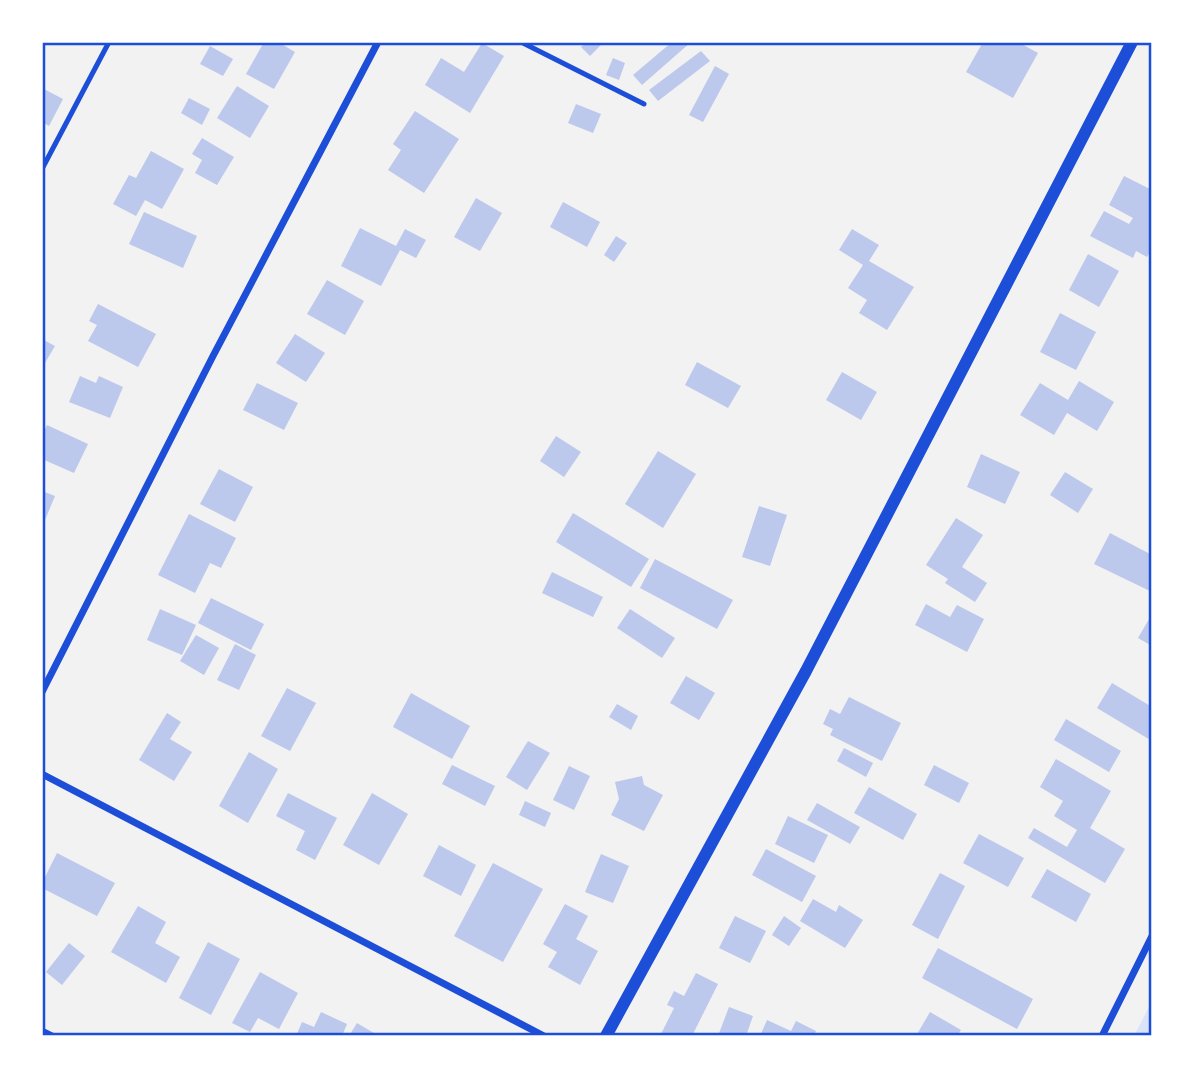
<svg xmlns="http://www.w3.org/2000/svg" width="1194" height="1078" font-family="Rubik,sans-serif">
<rect width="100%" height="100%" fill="#f2f2f2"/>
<path fill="#dbe4f7" d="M1152,1001V1036H1134Z"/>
<g fill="#bdc9ec">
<path d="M264,42H278L295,52L274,89L246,74Z"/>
<path d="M587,42H604L590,56L581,47Z"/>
<path d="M672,42H691L642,85L633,75Z"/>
<path d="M983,42H1018L1038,53L1013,98L966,72Z"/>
<path d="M482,43L504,56L470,113L425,85L441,58L464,72Z"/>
<path d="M210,46L233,59L223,76L200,64Z"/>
<path d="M701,51L710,61L658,101L649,90Z"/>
<path d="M613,58L625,63L619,80L606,75Z"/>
<path d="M715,66L729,74L703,122L689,115Z"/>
<path d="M237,86L269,106L250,138L217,118Z"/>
<path d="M42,88L63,99L49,126L42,122Z"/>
<path d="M189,98L210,109L202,125L181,113Z"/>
<path d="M576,104L601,114L593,133L568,123Z"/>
<path d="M415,111L459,139L424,193L388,170L401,150L393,144Z"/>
<path d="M202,138L234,157L217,185L195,173L202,160L192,154Z"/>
<path d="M151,151L184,169L162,209L145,200L136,216L113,204L129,175L136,178Z"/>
<path d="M1124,176L1152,190V248L1147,257L1136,251L1133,258L1090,236L1104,211L1129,224L1133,218L1109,205Z"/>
<path d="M476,198L502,213L480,251L454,237Z"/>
<path d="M563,202L600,222L587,247L550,227Z"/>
<path d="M144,212L197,236L183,268L129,244Z"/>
<path d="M360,228L396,246L405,229L426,240L416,258L400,250L381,286L341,266Z"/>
<path d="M852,229L879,245L869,261L914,287L887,330L859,313L867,300L848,288L863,265L839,250Z"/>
<path d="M616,236L627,243L614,262L604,255Z"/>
<path d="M1088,254L1119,271L1099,307L1069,290Z"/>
<path d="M327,280L364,301L345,335L307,314Z"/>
<path d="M98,304L156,334L138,367L88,341L97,325L89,321Z"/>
<path d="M1060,313L1096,332L1076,370L1040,352Z"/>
<path d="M295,334L325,353L306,382L276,363Z"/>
<path d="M42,339L55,346L45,363L42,361Z"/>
<path d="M697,362L741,386L728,408L685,385Z"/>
<path d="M842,372L877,392L861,420L826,400Z"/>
<path d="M80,376L96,383L99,376L123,387L110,418L69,402Z"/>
<path d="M1079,381L1114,402L1097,431L1067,413L1054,435L1020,415L1040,383L1068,400Z"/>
<path d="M257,383L298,403L284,430L243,410Z"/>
<path d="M47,425L88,444L74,473L42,459V435Z"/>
<path d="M556,436L581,452L564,477L540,461Z"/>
<path d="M658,451L696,474L663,528L625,504Z"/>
<path d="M981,454L1020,472L1005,504L967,487Z"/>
<path d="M219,469L253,487L235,522L200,504Z"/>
<path d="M1065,472L1093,489L1078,513L1050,495Z"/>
<path d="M42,491L55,496L45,520L42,519Z"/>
<path d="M759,506L787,515L770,566L742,557Z"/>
<path d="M573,513L649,559L631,587L556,542Z"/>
<path d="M189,514L236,538L221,568L210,563L195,593L158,575Z"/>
<path d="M956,518L983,535L962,567L987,583L975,602L945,583L948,579L926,565Z"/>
<path d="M1110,533L1152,555V592L1094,564Z"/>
<path d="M655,559L733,600L717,629L640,588Z"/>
<path d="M552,572L603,597L593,617L542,593Z"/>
<path d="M211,598L264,624L251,650L198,623Z"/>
<path d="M926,604L950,617L957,605L984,619L967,652L915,625Z"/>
<path d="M160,609L196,625L182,655L147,640Z"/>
<path d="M630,609L675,638L662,658L617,628Z"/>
<path d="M1152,614V646L1138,638Z"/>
<path d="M196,635L219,648L204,675L180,661Z"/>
<path d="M235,644L256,655L239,690L217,680Z"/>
<path d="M686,676L715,693L699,720L670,703Z"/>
<path d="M1112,683L1152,707V741L1097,708Z"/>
<path d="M287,688L316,703L290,751L261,736Z"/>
<path d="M411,693L470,726L452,759L393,727Z"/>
<path d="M849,697L901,723L882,761L830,735L833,729L823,724L830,709L840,714Z"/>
<path d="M617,704L638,716L631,730L609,717Z"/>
<path d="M167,713L181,722L170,739L192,752L174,781L139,760Z"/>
<path d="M1066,719L1121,751L1109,772L1054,740Z"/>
<path d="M528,741L550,753L527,790L506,777Z"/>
<path d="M844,748L873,763L866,777L837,761Z"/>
<path d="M249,752L278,769L248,823L219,806Z"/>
<path d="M1056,759L1111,791L1090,828L1125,849L1105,883L1028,838L1034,828L1067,847L1077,830L1054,816L1063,801L1040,787Z"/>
<path d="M452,765L495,786L485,806L442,784Z"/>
<path d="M934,765L969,783L959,803L924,785Z"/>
<path d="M569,766L590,776L574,810L553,800Z"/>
<path d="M642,776L644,785L663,795L644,831L611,815L619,799L615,782Z"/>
<path d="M869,787L917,814L903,840L854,813Z"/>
<path d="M288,793L337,818L315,860L296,850L305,831L276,816Z"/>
<path d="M372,793L408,814L379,865L343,845Z"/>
<path d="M525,801L551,813L545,827L519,815Z"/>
<path d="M817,803L860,827L850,844L807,820Z"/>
<path d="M788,816L828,835L814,863L775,844Z"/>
<path d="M979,834L1024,858L1008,887L963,863Z"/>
<path d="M439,845L476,865L461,896L423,876Z"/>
<path d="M766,849L816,876L802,902L752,875Z"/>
<path d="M57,853L115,883L97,916L42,888V883Z"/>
<path d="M601,854L629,866L613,903L585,892Z"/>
<path d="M493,863L543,889L503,962L454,936Z"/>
<path d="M1047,869L1091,894L1076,922L1031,897Z"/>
<path d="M940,873L965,886L938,939L912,925Z"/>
<path d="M813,899L836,912L839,905L863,920L845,948L800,921Z"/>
<path d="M565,904L588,916L576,939L598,951L580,985L548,967L557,952L543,944Z"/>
<path d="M138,906L166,922L155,943L180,957L166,983L111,952Z"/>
<path d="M735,916L766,931L750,963L719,948Z"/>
<path d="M784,916L801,928L789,946L772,935Z"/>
<path d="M208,942L240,959L211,1015L179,998Z"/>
<path d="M69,943L85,956L62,985L46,972Z"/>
<path d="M938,948L1033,999L1017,1029L922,978Z"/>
<path d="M260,972L298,993L279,1029L258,1018L250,1032L232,1023Z"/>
<path d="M696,973L718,984L692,1036L661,1034L674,1008L667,1005L674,991L684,996Z"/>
<path d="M729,1007L753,1016L746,1036H718Z"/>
<path d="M321,1012L347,1024L342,1036H296L302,1022L314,1027Z"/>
<path d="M930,1012L961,1030L957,1036H916Z"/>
<path d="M767,1020L791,1031L796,1021L816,1031L814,1036H760Z"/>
<path d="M357,1023L379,1036H349Z"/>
</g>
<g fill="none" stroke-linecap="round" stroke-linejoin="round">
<g stroke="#1d4ed8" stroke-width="5">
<path d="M521,42L644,104"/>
<path d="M42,169L109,42"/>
<path d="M42,1030L54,1036"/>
</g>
<g stroke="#1d4ed8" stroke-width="7">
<path d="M42,692L213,356L378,42"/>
<path d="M42,774L544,1036"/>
<path d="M1102,1036L1152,936"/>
</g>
<path stroke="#1d4ed8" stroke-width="12" d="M606,1036L806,671L1132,42"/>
</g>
<rect width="1194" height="1078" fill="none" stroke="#ffffff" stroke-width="88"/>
<rect x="44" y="44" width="1106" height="990" fill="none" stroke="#1d4ed8" stroke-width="2.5"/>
</svg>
